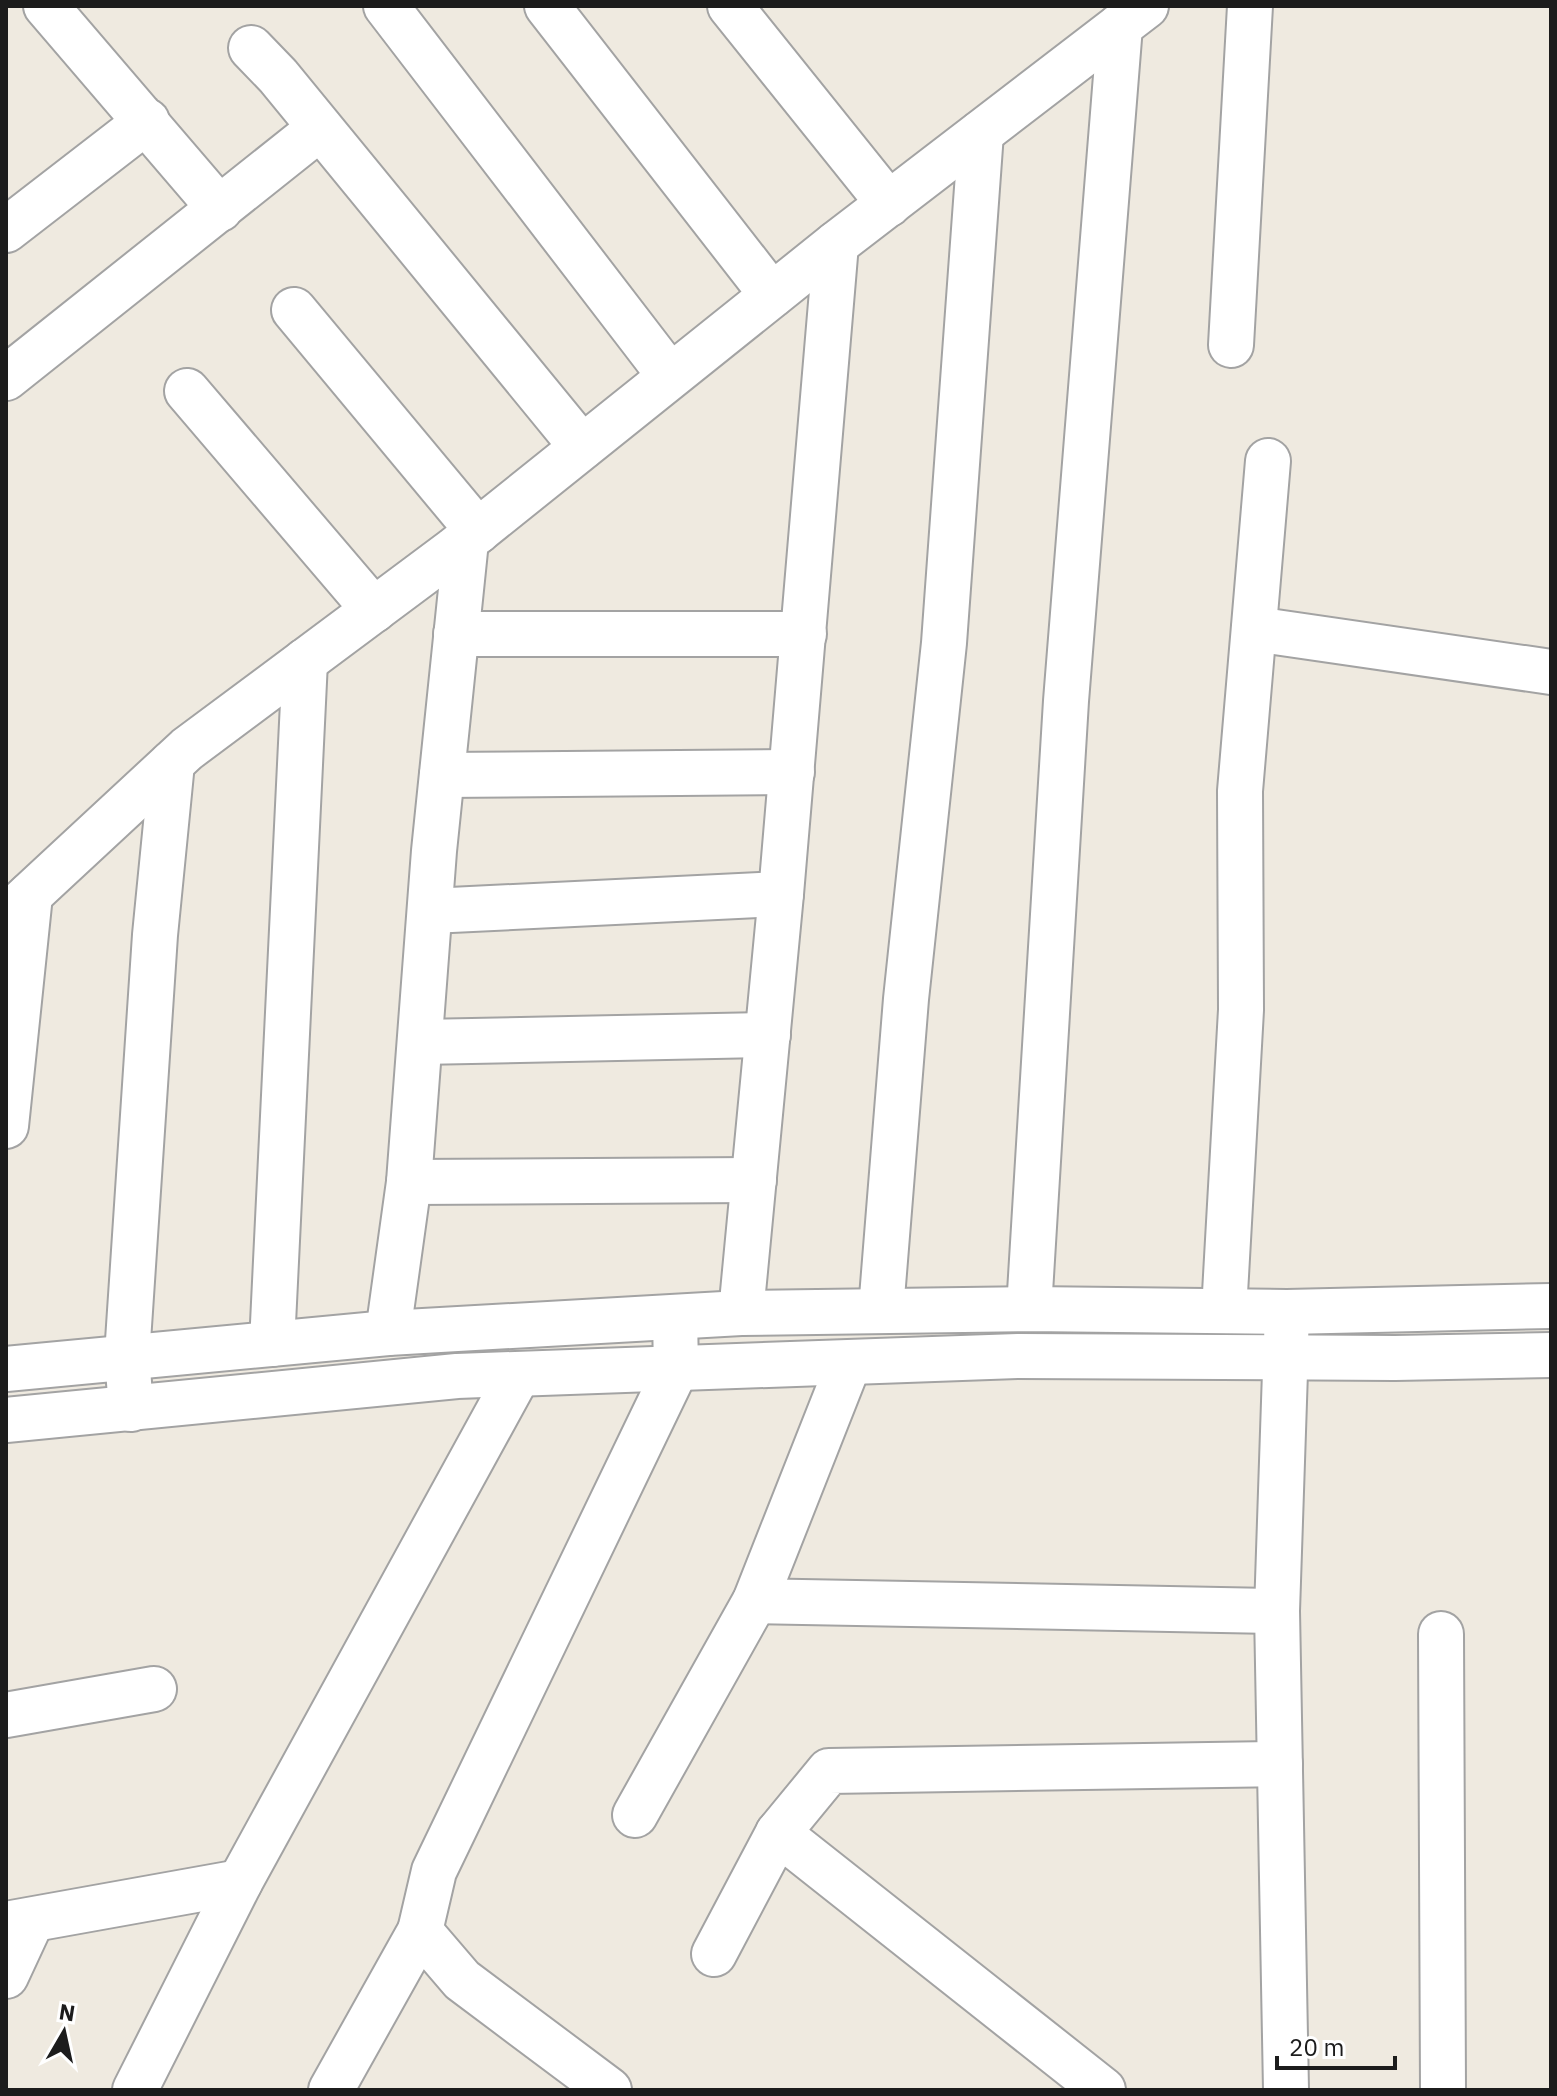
<svg xmlns="http://www.w3.org/2000/svg" width="1557" height="2096" font-family="'IBM Plex Sans',sans-serif">
<rect width="100%" height="100%" fill="#efeae0"/>
<g fill="none" stroke-linecap="round" stroke-linejoin="round">
<g stroke="#a3a3a3" stroke-width="48">
<g id="minor">
<path d="M46,6L220,209"/>
<path d="M386,6L670,376"/>
<path d="M547,6L772,295"/>
<path d="M730,6L889,204"/>
<path d="M251,48L278,76L582,447"/>
<path d="M6,230L147,121"/>
<path d="M294,310L478,531"/>
<path d="M1231,345L1250,6"/>
<path d="M6,378L320,128"/>
<path d="M187,391L374,610"/>
<path d="M1254,629L1551,672"/>
<path d="M456,634H804"/>
<path d="M442,775L792,772"/>
<path d="M430,911L781,894"/>
<path d="M6,917L187,749L454,550L836,244L1146,6"/>
<path d="M420,1042L768,1035"/>
<path d="M6,1126L30,895"/>
<path d="M409,1182L754,1180"/>
<path d="M1029,1309L1066,701L1120,26"/>
<path d="M881,1310L906,999L944,643L981,133"/>
<path d="M1224,1311L1241,1010L1240,791L1268,461"/>
<path d="M741,1313L781,894L836,244"/>
<path d="M388,1333L409,1182L434,851L466,541"/>
<path d="M272,1344L305,661"/>
<path d="M131,1409L127,1356L155,935L172,763"/>
<path d="M755,1601L1277,1611"/>
<path d="M1441,1634L1443,2090"/>
<path d="M6,1715L154,1689"/>
<path d="M635,1815L755,1601L849,1363"/>
<path d="M6,1924L240,1882"/>
<path d="M714,1954L778,1833"/>
<path d="M6,1976L32,1920"/>
<path d="M135,2090L240,1882L518,1375"/>
<path d="M331,2090L420,1931"/>
<path d="M609,2090L462,1980L420,1931L434,1871L676,1369L675,1317"/>
<path d="M1103,2090L778,1833L829,1771L1280,1764"/>
<path d="M1286,2090L1277,1611L1287,1312"/>
</g>
</g>
<g stroke="#a3a3a3" stroke-width="48">
<g id="tertiary">
<path d="M6,1369L388,1333L741,1313L1029,1309L1287,1312L1551,1306"/>
<path d="M6,1420L457,1376L1018,1356L1395,1358L1551,1355"/>
</g>
</g>
<use href="#minor" stroke="#fff" stroke-width="44"/>
<use href="#tertiary" stroke="#fff" stroke-width="44"/>
</g>
<rect width="1557" height="2096" fill="none" stroke="#1c1c1c" stroke-width="16"/>
<g transform="translate(64 2032) rotate(9)" stroke="#ffffff" stroke-width="6" paint-order="stroke">
<path d="M0-6L14 30L0 20L-14 30Z" fill="#1c1c1c"/>
<text y="-12" font-size="22" font-weight="bold" text-anchor="middle" fill="#1c1c1c">N</text>
</g>
<path d="M1277 2056v12h118v-12" fill="none" stroke="#1c1c1c" stroke-width="4"/>
<text x="1289" y="2056" font-size="24" fill="#1c1c1c" stroke="#ffffff" stroke-width="6" paint-order="stroke">20 m</text>
</svg>
